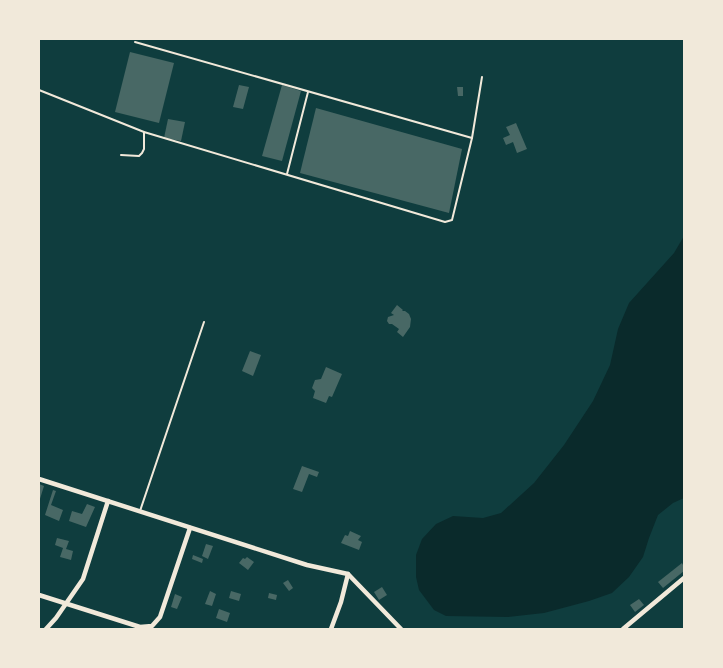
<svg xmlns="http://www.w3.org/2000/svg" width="723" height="668" font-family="Spectral,serif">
<rect width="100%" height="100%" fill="#0f3d3e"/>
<path fill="#0a2a2b" d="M684,236V498L673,503L658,515L649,538L643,557L629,577L612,593L589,601L544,613L508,617L446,616L434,610L419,590L416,577V555L422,539L436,524L453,516L483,518L501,513L534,483L564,445L593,401L610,365L618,329L629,303L674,253Z"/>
<g fill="#486865">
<path d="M130,52L174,63L159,123L115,112Z"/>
<path d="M239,85L249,87L243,109L233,107Z"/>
<path d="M282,85L301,91L282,161L262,156Z"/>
<path d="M457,87H463V96H458Z"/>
<path d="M316,108L462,149L449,213L300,173Z"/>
<path d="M168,119L185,122L181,141L164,138Z"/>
<path d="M516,123L527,149L517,153L513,142L506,145L503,138L510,135L506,127Z"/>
<path d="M397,305L403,310L402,311H405L409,314L411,319L410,327L403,337L397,332L399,329L392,324H389L387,321L388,317L394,315L391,313Z"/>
<path d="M250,351L261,355L253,376L242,371Z"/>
<path d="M326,367L342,374L332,397L329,396L326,403L313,398L315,391L312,388L315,380L321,379Z"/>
<path d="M302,466L319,472L317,477L309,474L302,492L293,489Z"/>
<path d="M39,484L44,486L39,502Z"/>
<path d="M53,490L56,491L51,505L63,510L59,521L45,515Z"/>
<path d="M87,504L95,507L86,527L69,521L72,511L82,514Z"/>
<path d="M350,531L361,536L358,540L362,542L359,550L341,543L345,535L348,536Z"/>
<path d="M57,538L69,541L66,549L73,551L71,560L60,557L63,548L55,545Z"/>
<path d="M206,544L213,546L208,559L202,556Z"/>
<path d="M193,555L203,559L202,563L192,559Z"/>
<path d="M247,557L254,562L248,570L239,563L243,558L245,559Z"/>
<path d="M682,563L684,567V571L663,588L658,582Z"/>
<path d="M288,580L293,588L289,591L283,583Z"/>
<path d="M382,587L387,595L379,600L374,592Z"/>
<path d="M210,591L216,594L212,606L205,604Z"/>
<path d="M231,591L241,594L239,601L229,598Z"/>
<path d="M269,593L277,595L276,600L268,598Z"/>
<path d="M175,594L182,597L177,609L171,607Z"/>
<path d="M639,599L644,605L635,612L630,605Z"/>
<path d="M219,609L230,613L227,622L216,618Z"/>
</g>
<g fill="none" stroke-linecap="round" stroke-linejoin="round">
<g stroke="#f1e9da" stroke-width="2">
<path d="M135,42L472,138"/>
<path d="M39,90L144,132L445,222L452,220L472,138L482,77"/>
<path d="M121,155L139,156L142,153L144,149V132"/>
<path d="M287,174L308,92"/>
<path d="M140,511L204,322"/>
</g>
<g stroke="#f1e9da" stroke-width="4.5">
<path d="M39,479L307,565L348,574L401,629"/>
<path d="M39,595L140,627L152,626L160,617L190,528"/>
<path d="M46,629L56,618L83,579L108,501"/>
<path d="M331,629L341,602L348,574"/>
<path d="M623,629L684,578"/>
</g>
</g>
<rect width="723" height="668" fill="none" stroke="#f1e9da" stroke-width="80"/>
</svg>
